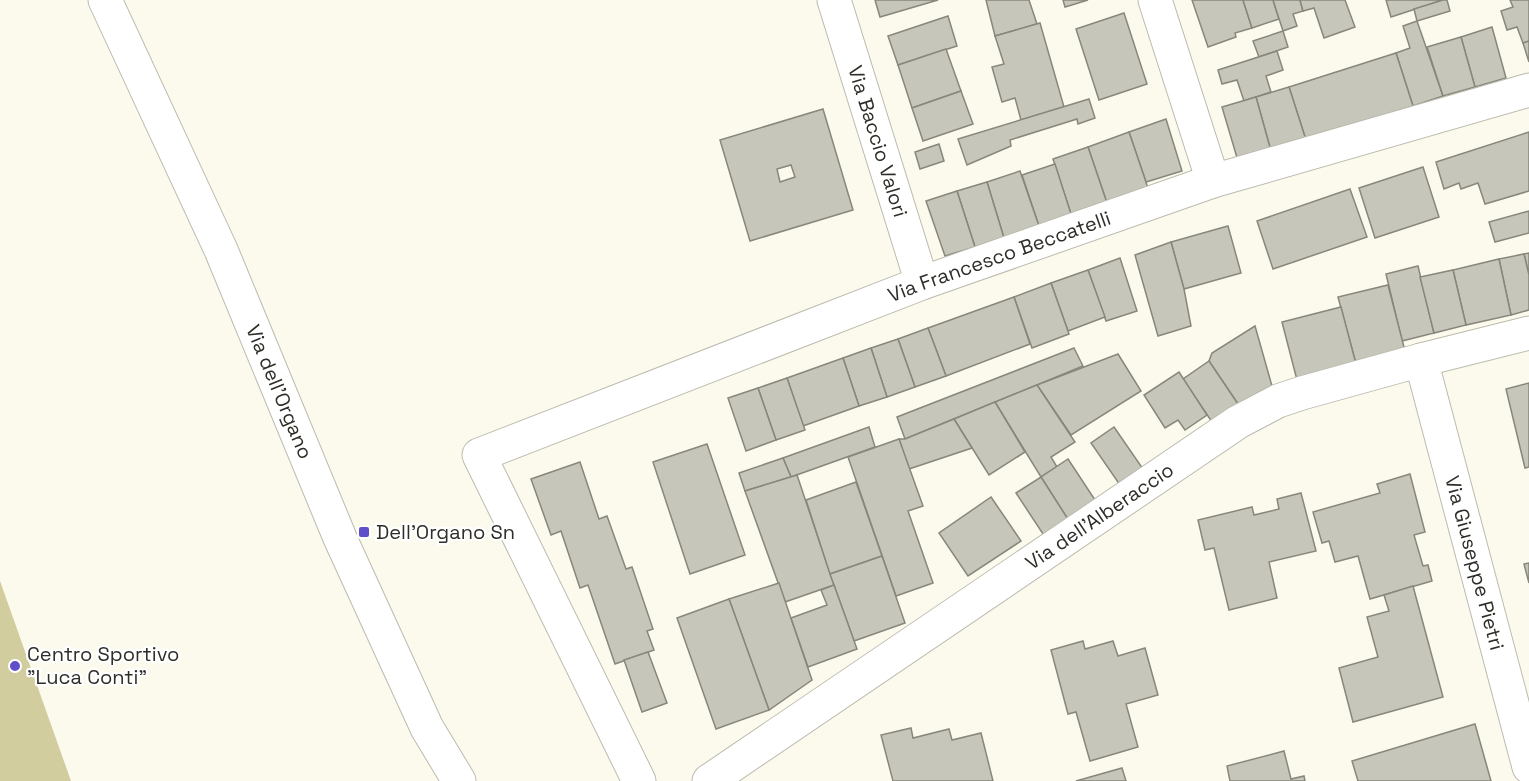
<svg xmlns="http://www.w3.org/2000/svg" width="1529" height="781" font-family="'Space Grotesk',sans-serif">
<rect width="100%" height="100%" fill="#fbfaed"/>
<path fill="#d1cd9e" d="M0,581L71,781H0Z"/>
<g fill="#c7c6ba" stroke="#88877c" stroke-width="1.5" fill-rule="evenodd">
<path d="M875,0H938L880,17Z"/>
<path d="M986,0H1029L1037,24L995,36Z"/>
<path d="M1063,0H1088L1065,7Z"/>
<path d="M1192,0H1243L1252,28L1235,33L1236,37L1208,47Z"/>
<path d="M1243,0H1273L1279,19L1252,28Z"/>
<path d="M1273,0H1300L1303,11L1293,14L1297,26L1283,31Z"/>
<path d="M1300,0H1345L1355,27L1324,38L1314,8L1303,11Z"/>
<path d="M1386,0H1443L1391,17Z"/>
<path d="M1443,0H1447L1450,11L1417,21L1414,9Z"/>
<path d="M1510,0H1529V41L1523,43L1517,27L1507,30L1501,11L1513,7Z"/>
<path d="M1124,13L1147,84L1099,100L1076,29Z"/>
<path d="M948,16L957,46L898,65L888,36Z"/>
<path d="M1417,21L1443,96L1413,106L1396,53L1410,48L1403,26Z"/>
<path d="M1040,23L1064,107L1021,120L1015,98L1002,102L992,67L1004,64L995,36Z"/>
<path d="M1492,27L1506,78L1475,87L1461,37Z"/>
<path d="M1283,31L1288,47L1259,57L1253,41Z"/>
<path d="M1461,37L1475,87L1443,96L1427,47Z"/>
<path d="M1529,41V62L1523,43Z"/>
<path d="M946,49L961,91L912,108L898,65Z"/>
<path d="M1277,51L1283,70L1266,76L1271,92L1244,101L1237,80L1222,84L1218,70Z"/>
<path d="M1396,53L1413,106L1306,140L1289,87Z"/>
<path d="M1289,87L1306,140L1271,151L1256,97Z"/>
<path d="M961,91L973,124L923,141L912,108Z"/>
<path d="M1256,97L1271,151L1238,161L1222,107Z"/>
<path d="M1089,99L1095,118L1078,124L1077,119L1010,140L1011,146L967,165L958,139Z"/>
<path d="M823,109L853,210L750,241L720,140ZM791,165L795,177L780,182L777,169Z"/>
<path d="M1166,119L1182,171L1146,182L1129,132Z"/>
<path d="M1129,132L1148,188L1107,203L1088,147Z"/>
<path d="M1529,132V191L1485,204L1478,183L1461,189L1459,183L1444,189L1436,162Z"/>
<path d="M939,144L944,161L920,169L915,152Z"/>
<path d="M1088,147L1107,203L1071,214L1053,159Z"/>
<path d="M1055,164L1071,214L1039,226L1022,175Z"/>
<path d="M1423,167L1439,217L1375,238L1359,188Z"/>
<path d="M1020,171L1039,226L1004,238L987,182Z"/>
<path d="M987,182L1004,238L975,247L957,191Z"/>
<path d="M1350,189L1367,237L1273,269L1257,221Z"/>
<path d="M957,191L975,247L945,256L926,201Z"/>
<path d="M1529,211V233L1495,242L1489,222Z"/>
<path d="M1228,226L1241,273L1184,289L1171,242Z"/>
<path d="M1171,242L1184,289L1191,326L1158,336L1135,255Z"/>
<path d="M1529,253V275L1524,254Z"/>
<path d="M1524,254L1529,275V310L1511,315L1499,259Z"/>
<path d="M1120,258L1137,311L1106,321L1088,270Z"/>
<path d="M1499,259L1511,315L1466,325L1453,270Z"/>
<path d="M1418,266L1434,333L1402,341L1386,274Z"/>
<path d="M1088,270L1105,317L1068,331L1051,283Z"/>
<path d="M1453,270L1466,325L1434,333L1420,277Z"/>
<path d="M1051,283L1069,334L1032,348L1014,297Z"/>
<path d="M1388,285L1405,351L1356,364L1338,297Z"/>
<path d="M1014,297L1030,344L946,376L928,328Z"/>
<path d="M1341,307L1356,364L1297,380L1282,322Z"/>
<path d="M1255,326L1272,386L1238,404L1209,361L1212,353Z"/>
<path d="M928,328L946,376L915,387L898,339Z"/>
<path d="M898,339L915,387L887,397L871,348Z"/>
<path d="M871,348L887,397L859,406L843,358Z"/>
<path d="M1074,348L1083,366L905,439L897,417Z"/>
<path d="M1118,354L1141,391L1071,435L1037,385Z"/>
<path d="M843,358L859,406L803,426L787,378Z"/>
<path d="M1209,361L1240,407L1214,425L1183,379Z"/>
<path d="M1179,372L1207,415L1185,430L1178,420L1165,428L1144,395Z"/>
<path d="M787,378L805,430L776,440L758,388Z"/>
<path d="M1529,383V467L1525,468L1506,389Z"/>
<path d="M1037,385L1075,442L1051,457L1057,467L1041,477L995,402Z"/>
<path d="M758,388L776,440L746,451L728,398Z"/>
<path d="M995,402L1025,452L989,475L954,419Z"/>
<path d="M954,419L972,448L909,469L899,439H905Z"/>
<path d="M869,427L875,447L791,477L783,458Z"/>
<path d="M1114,427L1143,469L1120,485L1091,443Z"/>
<path d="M899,439L923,506L908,511L933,583L896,596L848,457Z"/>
<path d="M707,444L745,555L690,574L653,462Z"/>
<path d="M783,458L791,477L745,491L739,473Z"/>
<path d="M1068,459L1099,506L1071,524L1041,477Z"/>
<path d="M580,462L599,519L607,516L626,569L632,567L653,629L647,631L654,650L615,664L588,585L580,588L561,531L551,535L531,479Z"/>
<path d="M1410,474L1425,532L1414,535L1423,566L1428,565L1432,581L1370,599L1358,556L1335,562L1329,541L1322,543L1313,512L1380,493L1377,484Z"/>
<path d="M797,475L834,585L785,602L745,491Z"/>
<path d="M1041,477L1071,524L1047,540L1016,493Z"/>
<path d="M856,482L882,556L830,574L806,500Z"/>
<path d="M1301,493L1316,551L1269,562L1277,598L1229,610L1214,548L1205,550L1198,520L1252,507L1254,515L1279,509L1277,499Z"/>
<path d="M991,497L1021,541L968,576L939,533Z"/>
<path d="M882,556L905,623L854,641L830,574Z"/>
<path d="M1529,563V583L1524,564Z"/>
<path d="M779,583L812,680L769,710L729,599Z"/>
<path d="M834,585L857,649L808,667L791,618L827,605L821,590Z"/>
<path d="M1413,586L1443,697L1353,722L1339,668L1378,657L1367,617L1389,611L1384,595Z"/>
<path d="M729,599L769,710L716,729L677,618Z"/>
<path d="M1083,641L1085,649L1113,641L1118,656L1145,648L1158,695L1126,704L1138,747L1090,761L1076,712L1068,714L1051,650Z"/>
<path d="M648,652L667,703L642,712L624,660Z"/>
<path d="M1475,724L1491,781H1358L1352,761Z"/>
<path d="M911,728L913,738L949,729L952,740L981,733L993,781H893L881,735Z"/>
<path d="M1284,751L1291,779L1304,776L1305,781H1230L1227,766Z"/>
<path d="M1122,768L1126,781H1076Z"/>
</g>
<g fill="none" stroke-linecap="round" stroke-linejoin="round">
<g stroke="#bcbbaf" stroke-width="35">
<g id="minor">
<path id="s1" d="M105,0L221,250L340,538L427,728L459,781"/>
<path id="s2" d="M834,0L922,283"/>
<path d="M1155,0L1213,181"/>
<path id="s3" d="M1421,360L1529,767"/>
<path id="s4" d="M639,781L479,455L922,283L1213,181L1529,90"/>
<path id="s5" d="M709,781L1238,422L1278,401L1302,393L1421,360L1529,333"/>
</g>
</g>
<use href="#minor" stroke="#fff" stroke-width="33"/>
</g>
<g fill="#5f50c9" stroke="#fff" stroke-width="2">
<rect x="358" y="526" width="12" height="12" rx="3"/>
<circle cx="15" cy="666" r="6"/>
</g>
<g text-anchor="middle" stroke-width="4.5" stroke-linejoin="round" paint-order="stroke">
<g font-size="20" fill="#2e2e29" stroke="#fff">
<text dy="7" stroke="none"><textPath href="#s2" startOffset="148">Via Baccio Valori</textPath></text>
<text dy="7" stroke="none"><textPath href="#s4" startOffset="920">Via Francesco Beccatelli</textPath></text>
<text dy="7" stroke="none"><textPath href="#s1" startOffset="429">Via dell'Organo</textPath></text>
<text dy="7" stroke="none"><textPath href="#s5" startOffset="472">Via dell'Alberaccio</textPath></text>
<text dy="7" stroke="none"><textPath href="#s3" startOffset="210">Via Giuseppe Pietri</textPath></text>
</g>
<g font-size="20" fill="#2e2e29" stroke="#fff" text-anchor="start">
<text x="376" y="539">Dell'Organo Sn</text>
<text x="27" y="661">Centro Sportivo<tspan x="27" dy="23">"Luca Conti"</tspan></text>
</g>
</g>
</svg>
